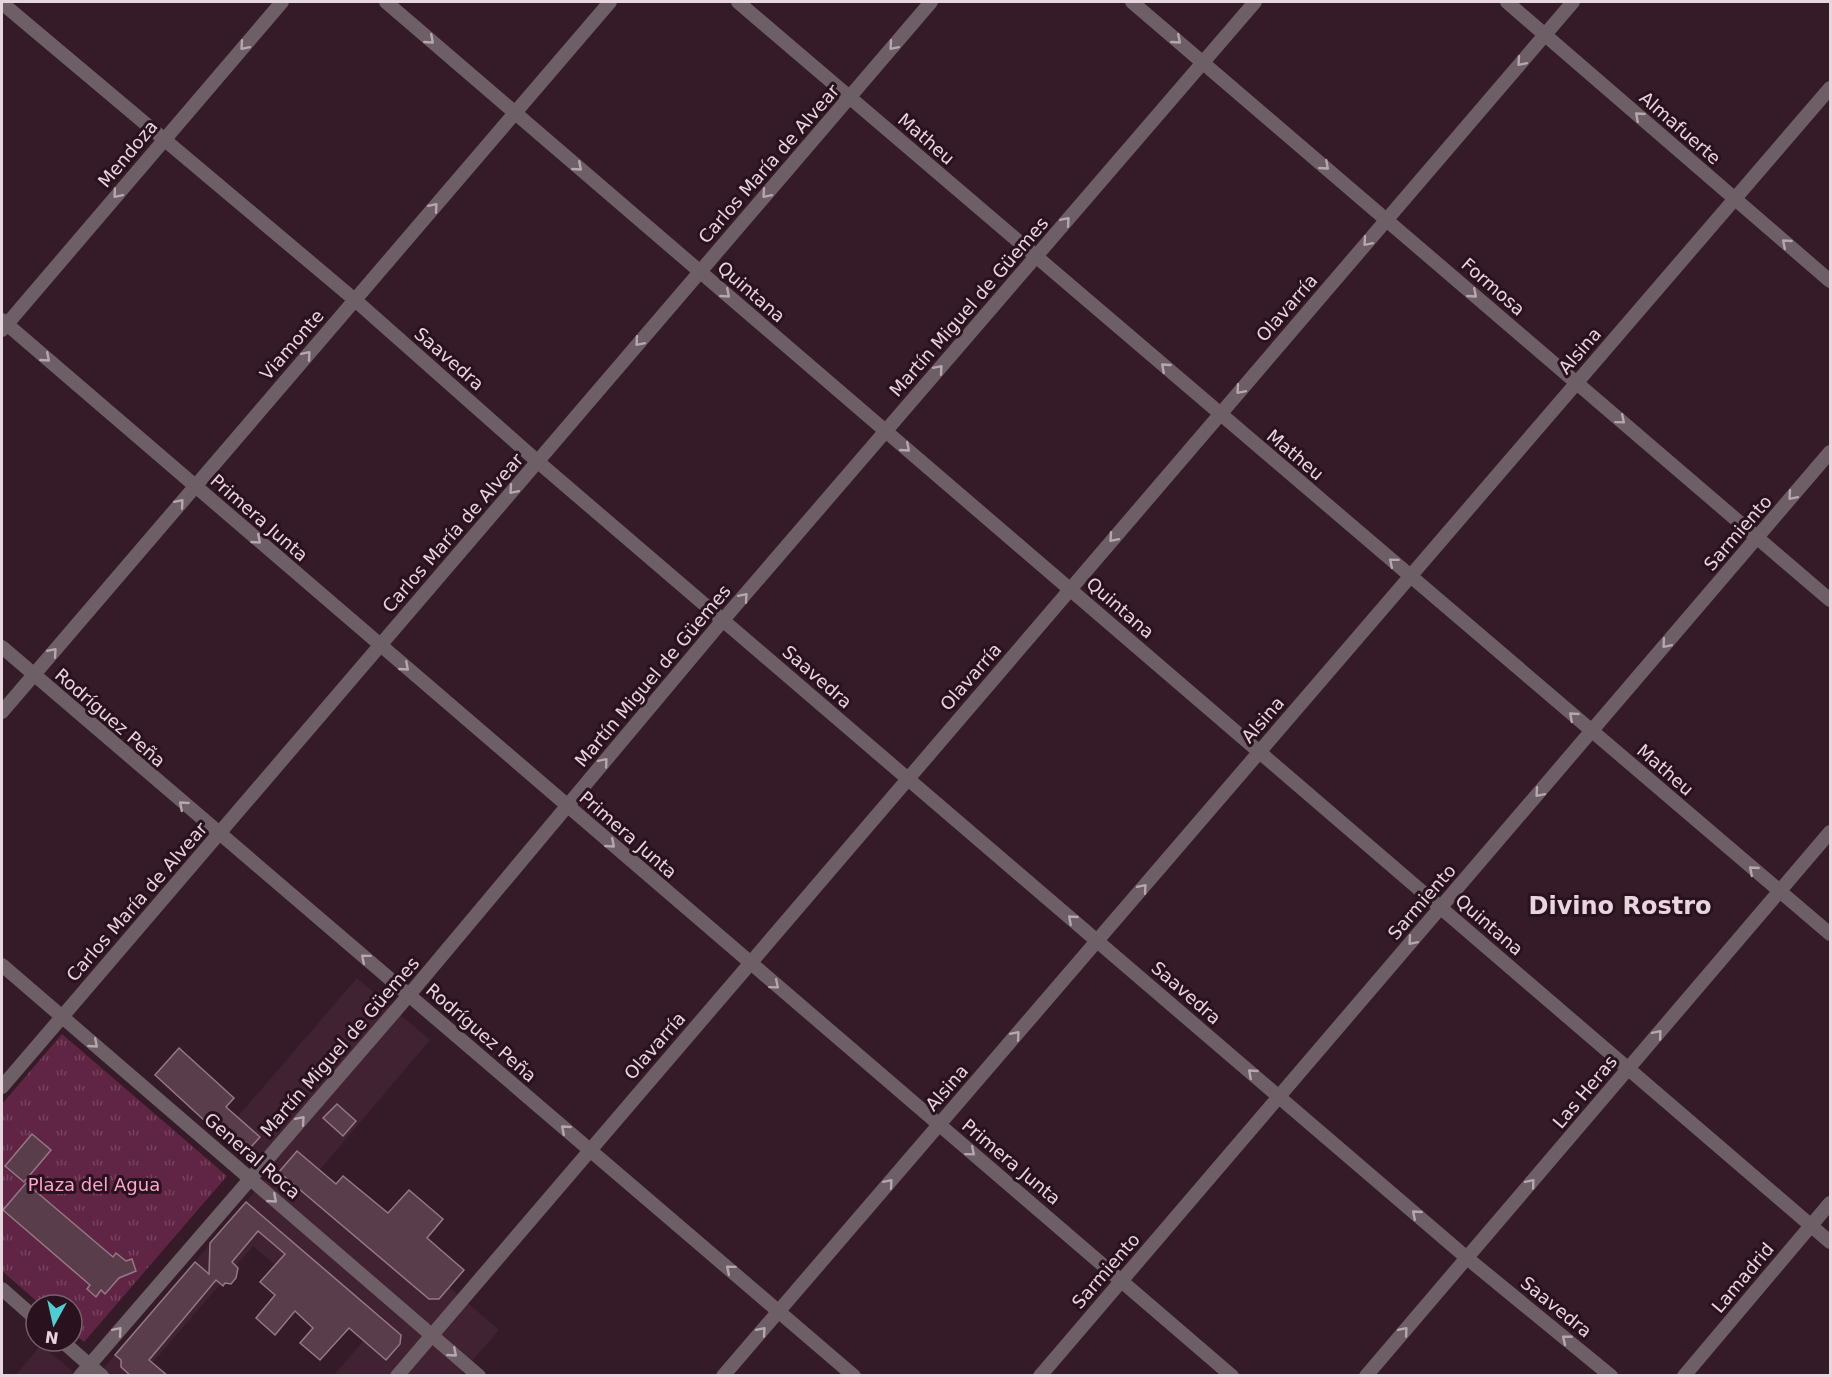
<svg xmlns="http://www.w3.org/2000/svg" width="1832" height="1377" font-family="'DejaVu Sans',sans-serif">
<defs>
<pattern id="park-tufts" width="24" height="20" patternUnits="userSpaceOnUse" patternTransform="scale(1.5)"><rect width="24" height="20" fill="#602444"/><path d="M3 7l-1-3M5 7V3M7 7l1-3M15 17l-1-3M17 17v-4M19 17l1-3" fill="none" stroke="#77435f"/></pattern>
</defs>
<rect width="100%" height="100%" fill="#341b27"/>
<g fill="#412232">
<path d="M357,978L430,1040L317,1173L499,1330L460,1375H334L364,1340L253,1246L142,1375L97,1376L274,1169L227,1129Z"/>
<path d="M41,1345L77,1375L15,1376Z"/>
</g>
<path fill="url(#park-tufts)" d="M62,1034L227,1176L84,1342L72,1332V1305H41L2,1271V1104Z"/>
<g fill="#5a3d4a" stroke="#977785" stroke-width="1.5">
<path d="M179,1048L234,1098L226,1107L260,1137L243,1156L155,1075Z"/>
<path d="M337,1104L356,1121L343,1136L323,1118Z"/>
<path d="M32,1134L51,1150L24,1182L5,1166Z"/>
<path d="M297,1151L336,1184L343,1176L388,1213L409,1190L443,1219L427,1238L464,1270L439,1299H429L279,1172Z"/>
<path d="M26,1183L113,1257L116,1253L126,1261L132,1259L136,1271L119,1278L105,1294L101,1290L96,1297L87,1289L90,1285L3,1210Z"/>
<path d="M246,1202L401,1335L400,1344L386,1360L349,1328L320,1360L300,1343L313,1328L295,1311L275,1335L256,1318L275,1295L260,1282L285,1254L258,1231L232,1262L238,1268L236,1278L231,1284L225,1283L223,1286L216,1280L149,1360L168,1376H131L121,1367V1360L115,1355L195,1262L209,1274L210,1243Z"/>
</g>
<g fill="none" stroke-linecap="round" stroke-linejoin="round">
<g stroke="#6d5f65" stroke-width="14">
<path d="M386,2L1830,1242"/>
<path d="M738,2L1830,934"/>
<path d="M1132,2L1830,600"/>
<path d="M1507,2L1830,281"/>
<path d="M2,3L355,300L537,461L1467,1258L1611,1376"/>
<path d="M2,320L1232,1376"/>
<path d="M2,330L282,2"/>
<path d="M2,647L854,1376"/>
<path d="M2,712L610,2"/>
<path d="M2,965L479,1376"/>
<path d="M2,1087L931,2"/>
<path d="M2,1289L36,1319"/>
<path d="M62,1341L102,1376"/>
<path d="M80,1376L409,995L723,620L1255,2"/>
<path d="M397,1376L1573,2"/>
<path d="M723,1376L1830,88"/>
<path d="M1040,1376L1830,452"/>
<path d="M1366,1376L1830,832"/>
<path d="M1684,1376L1830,1203"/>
</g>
</g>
<defs><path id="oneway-chevron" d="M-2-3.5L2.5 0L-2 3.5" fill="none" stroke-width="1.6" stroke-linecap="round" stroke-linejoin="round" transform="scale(1.5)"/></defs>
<g stroke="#b7a6ae">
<use href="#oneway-chevron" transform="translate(430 40) rotate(41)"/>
<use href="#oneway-chevron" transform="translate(1177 40) rotate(41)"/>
<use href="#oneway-chevron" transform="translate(244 46) rotate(131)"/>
<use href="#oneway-chevron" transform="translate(893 46) rotate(131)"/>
<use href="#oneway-chevron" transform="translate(1521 62) rotate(131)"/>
<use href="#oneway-chevron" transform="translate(1639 116) rotate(-139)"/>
<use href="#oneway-chevron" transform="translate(1325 166) rotate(41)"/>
<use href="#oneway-chevron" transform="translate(578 167) rotate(41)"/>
<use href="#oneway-chevron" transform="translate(117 194) rotate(130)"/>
<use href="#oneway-chevron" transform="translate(766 194) rotate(131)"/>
<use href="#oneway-chevron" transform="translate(434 207) rotate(-49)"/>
<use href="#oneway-chevron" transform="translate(1066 221) rotate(-49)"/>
<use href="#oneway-chevron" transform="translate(1367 242) rotate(131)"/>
<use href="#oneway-chevron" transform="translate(1786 243) rotate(-139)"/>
<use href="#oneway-chevron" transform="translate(726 294) rotate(41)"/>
<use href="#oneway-chevron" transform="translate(1473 294) rotate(41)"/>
<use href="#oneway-chevron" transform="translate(639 342) rotate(131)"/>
<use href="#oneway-chevron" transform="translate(307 355) rotate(-49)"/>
<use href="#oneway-chevron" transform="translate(46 358) rotate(41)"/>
<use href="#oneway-chevron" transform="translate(1165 367) rotate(-139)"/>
<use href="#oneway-chevron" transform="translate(939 369) rotate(-49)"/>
<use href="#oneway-chevron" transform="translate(1240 390) rotate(131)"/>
<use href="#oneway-chevron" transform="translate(1621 420) rotate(40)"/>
<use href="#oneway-chevron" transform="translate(906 448) rotate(41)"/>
<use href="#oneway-chevron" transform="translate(513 490) rotate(131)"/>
<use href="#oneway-chevron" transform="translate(1792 496) rotate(131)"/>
<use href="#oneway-chevron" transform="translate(180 503) rotate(-49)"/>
<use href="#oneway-chevron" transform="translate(1113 538) rotate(131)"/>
<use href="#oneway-chevron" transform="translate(257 540) rotate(41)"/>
<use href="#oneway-chevron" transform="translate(1393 562) rotate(-140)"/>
<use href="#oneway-chevron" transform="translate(744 597) rotate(-49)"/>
<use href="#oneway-chevron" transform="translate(1666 644) rotate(131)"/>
<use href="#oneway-chevron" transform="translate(53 652) rotate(-49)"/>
<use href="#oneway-chevron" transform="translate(405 667) rotate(41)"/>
<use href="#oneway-chevron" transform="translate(1573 716) rotate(-139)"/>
<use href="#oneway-chevron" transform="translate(604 762) rotate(-50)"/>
<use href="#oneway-chevron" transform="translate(1539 793) rotate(131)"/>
<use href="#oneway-chevron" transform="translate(183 805) rotate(-139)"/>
<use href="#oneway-chevron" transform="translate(611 844) rotate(41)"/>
<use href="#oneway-chevron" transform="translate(1753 870) rotate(-139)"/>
<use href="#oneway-chevron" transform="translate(1143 888) rotate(-49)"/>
<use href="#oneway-chevron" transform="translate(1072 919) rotate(-139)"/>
<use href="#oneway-chevron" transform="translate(1412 941) rotate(131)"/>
<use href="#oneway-chevron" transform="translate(365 958) rotate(-140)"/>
<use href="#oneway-chevron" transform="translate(775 985) rotate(40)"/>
<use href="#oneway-chevron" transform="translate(1658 1034) rotate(-50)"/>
<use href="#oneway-chevron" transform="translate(1016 1035) rotate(-49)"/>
<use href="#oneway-chevron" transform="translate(94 1044) rotate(41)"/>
<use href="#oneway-chevron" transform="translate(1252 1073) rotate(-139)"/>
<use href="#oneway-chevron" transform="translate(301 1120) rotate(-49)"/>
<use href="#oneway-chevron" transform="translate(565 1129) rotate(-139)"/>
<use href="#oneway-chevron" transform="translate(971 1152) rotate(40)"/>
<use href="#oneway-chevron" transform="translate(889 1183) rotate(-49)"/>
<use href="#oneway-chevron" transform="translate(1531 1183) rotate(-50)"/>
<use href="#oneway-chevron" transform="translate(273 1199) rotate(41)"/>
<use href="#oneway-chevron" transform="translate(1416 1214) rotate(-139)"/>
<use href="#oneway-chevron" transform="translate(730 1269) rotate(-140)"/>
<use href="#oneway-chevron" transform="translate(118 1331) rotate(-49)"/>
<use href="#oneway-chevron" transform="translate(762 1331) rotate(-49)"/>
<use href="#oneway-chevron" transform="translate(1404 1331) rotate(-50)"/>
<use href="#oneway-chevron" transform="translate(1566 1339) rotate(-141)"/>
<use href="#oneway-chevron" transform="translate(453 1353) rotate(41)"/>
</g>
<g text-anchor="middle" stroke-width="6" stroke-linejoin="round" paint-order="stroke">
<g font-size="18" fill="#e8d6de" stroke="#2a111e">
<text transform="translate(1680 128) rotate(41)" y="6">Almafuerte</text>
<text transform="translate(926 139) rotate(41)" y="6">Matheu</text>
<text transform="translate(128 154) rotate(-50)" y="6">Mendoza</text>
<text transform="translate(769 164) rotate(-49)" y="6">Carlos María de Alvear</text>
<text transform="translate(1493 287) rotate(41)" y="6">Formosa</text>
<text transform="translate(751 292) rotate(41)" y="6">Quintana</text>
<text transform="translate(969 307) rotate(-49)" y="6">Martín Miguel de Güemes</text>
<text transform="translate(1287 308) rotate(-49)" y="6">Olavarría</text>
<text transform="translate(292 345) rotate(-49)" y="6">Viamonte</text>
<text transform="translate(1580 351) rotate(-49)" y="6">Alsina</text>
<text transform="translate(449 359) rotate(41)" y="6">Saavedra</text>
<text transform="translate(1295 455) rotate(40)" y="6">Matheu</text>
<text transform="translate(259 518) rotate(41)" y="6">Primera Junta</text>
<text transform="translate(453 533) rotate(-49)" y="6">Carlos María de Alvear</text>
<text transform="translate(1738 533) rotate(-49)" y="6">Sarmiento</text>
<text transform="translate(1120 608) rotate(41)" y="6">Quintana</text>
<text transform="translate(653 676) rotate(-50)" y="6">Martín Miguel de Güemes</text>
<text transform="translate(817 677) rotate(41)" y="6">Saavedra</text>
<text transform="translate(971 677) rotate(-49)" y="6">Olavarría</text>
<text transform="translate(110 718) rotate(41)" y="6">Rodríguez Peña</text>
<text transform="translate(1263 720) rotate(-49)" y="6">Alsina</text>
<text transform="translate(1665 770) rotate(41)" y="6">Matheu</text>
<text transform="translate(628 835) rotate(41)" y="6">Primera Junta</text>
<text transform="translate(137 902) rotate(-49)" y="6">Carlos María de Alvear</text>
<text transform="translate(1422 902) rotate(-49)" y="6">Sarmiento</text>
<text transform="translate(1489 925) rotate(41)" y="6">Quintana</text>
<text transform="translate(1186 993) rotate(41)" y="6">Saavedra</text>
<text transform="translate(481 1033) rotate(41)" y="6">Rodríguez Peña</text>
<text transform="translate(655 1046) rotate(-49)" y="6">Olavarría</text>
<text transform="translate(340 1047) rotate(-49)" y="6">Martín Miguel de Güemes</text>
<text transform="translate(947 1088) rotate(-49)" y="6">Alsina</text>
<text transform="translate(1585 1092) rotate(-50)" y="6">Las Heras</text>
<text transform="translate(252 1156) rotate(41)" y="6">General Roca</text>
<text transform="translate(1011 1162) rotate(40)" y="6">Primera Junta</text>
<text transform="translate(1106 1271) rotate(-49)" y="6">Sarmiento</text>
<text transform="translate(1743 1278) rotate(-50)" y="6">Lamadrid</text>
<text transform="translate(1556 1307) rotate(39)" y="6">Saavedra</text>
</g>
<g font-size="18" fill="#fba6ce" stroke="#2a111e">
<text x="94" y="1191">Plaza del Agua</text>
</g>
<g font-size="24" font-weight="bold" fill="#e8d6de" stroke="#2a111e">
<text x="1620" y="914">Divino Rostro</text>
</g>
</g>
<rect width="1832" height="1377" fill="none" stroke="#e8d6de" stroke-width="6"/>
<g transform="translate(54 1323) rotate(188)"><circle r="28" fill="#2a111e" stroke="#76606b" stroke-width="1.5"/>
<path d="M0-4.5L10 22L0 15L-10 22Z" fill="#51ccd3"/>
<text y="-9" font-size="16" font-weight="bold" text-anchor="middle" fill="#e8d6de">N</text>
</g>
</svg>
